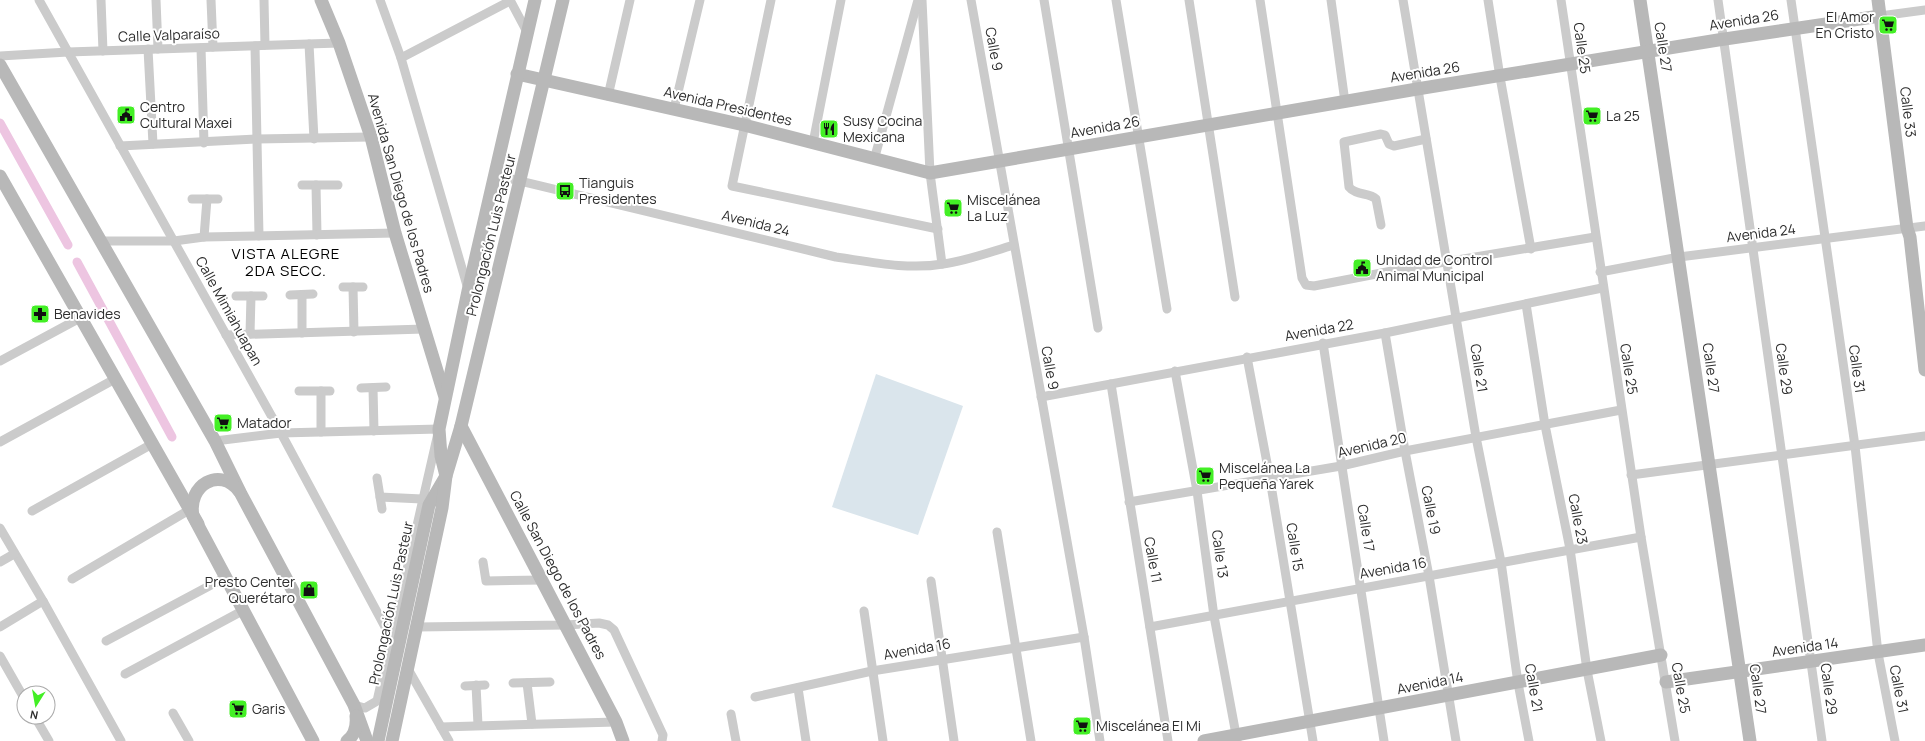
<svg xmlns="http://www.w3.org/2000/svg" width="1925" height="741" font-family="Manrope,sans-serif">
<rect width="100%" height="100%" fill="#fff"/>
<path fill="#dae5ec" d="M876,374L963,406L918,535L832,507Z"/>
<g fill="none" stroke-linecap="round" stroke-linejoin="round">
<g stroke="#edc5e1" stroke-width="9">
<path d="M0,123L68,245"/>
<path d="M77,262L172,437"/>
</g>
<g stroke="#cbcbcb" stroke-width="9">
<path d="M39,0L281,433L391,638"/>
<path d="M101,0L103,51"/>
<path d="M156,0L158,49"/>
<path d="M211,0L213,47"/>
<path d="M264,0L265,45"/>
<path d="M380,0L401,58L468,289"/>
<path d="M510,0L527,32"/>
<path d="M771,0L732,186L938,229"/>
<path d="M922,0L930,173L942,264"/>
<path d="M971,0L1084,637L1100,741"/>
<path d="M1044,0L1098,328"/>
<path d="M1116,0L1167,309"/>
<path d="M1189,0L1235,297"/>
<path d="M1260,0L1302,278L1306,285L1314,286L1397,270L1595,237"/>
<path d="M1331,0L1345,102"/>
<path d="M1403,0L1476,437L1501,562L1518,683L1529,741"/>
<path d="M1488,0L1500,77L1531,249"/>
<path d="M1561,0L1641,537L1675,741"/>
<path d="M1718,0L1822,741"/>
<path d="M1791,0L1855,446L1878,653L1895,741"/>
<path d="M1880,16L1925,10"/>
<path d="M309,44L314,139"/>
<path d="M255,46L259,236"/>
<path d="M201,48L204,143"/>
<path d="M148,49L153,144"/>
<path d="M0,56L68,52L339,43"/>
<path d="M401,58L510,1"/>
<path d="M608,96L630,0"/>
<path d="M674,109L700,0"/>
<path d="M813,143L841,0"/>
<path d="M120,146L257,139L371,137"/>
<path d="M874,160L918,0"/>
<path d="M495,175L836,257C871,262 908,270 943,264C966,261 990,252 1014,245"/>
<path d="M302,185H338"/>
<path d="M316,185L317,235"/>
<path d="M192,199H218"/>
<path d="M1381,225L1376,199C1369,192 1356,196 1349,187L1344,142L1381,134L1385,135L1389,144L1394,146L1426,139"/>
<path d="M204,237L207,199"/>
<path d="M101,241H174L204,237L395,233"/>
<path d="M1600,272L1679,257L1925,226"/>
<path d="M343,287H363"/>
<path d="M353,287L354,332"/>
<path d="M290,295L313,294"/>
<path d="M302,295V333"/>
<path d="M236,296H263"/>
<path d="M1526,304L1545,425L1570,549L1587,670L1601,741"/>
<path d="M1385,333L1405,451L1429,576L1456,741"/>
<path d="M250,334L251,296"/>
<path d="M226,335L424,329"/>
<path d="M1323,343L1384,741"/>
<path d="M1247,357L1270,479L1313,741"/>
<path d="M0,361L80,318"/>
<path d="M1175,371L1197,491L1214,616L1237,740"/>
<path d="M1111,384L1168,741"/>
<path d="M361,388L386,387"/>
<path d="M373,388L374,431"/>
<path d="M299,391H330"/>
<path d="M321,391V432"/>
<path d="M1041,397L1385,333L1602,288"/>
<path d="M215,441L281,433L439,429L377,701L365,708L354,705"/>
<path d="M0,442L115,379"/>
<path d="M1631,475L1925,436"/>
<path d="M377,478L382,509"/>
<path d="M380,497L422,499"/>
<path d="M1129,502L1341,466L1405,451L1621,410"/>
<path d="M32,511L152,444"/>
<path d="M0,528L43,601L121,741"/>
<path d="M997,532L1031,741"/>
<path d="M0,562L14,554"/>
<path d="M483,562L486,581L543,580"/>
<path d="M72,579L189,510"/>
<path d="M931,581L954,741"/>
<path d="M864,611L883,741"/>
<path d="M0,627L43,601"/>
<path d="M417,627L566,625L599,623L608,625L614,630L663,735L662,741"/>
<path d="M1150,627L1641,537"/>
<path d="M106,641L226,577"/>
<path d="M0,656L24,698"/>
<path d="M408,669L449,741"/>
<path d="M125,674L244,610"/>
<path d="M513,683L550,682"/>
<path d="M527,683L532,724"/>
<path d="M476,685L478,725"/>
<path d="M465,686L485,685"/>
<path d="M798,688L806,741"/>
<path d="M755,697L872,671L1084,637"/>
<path d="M173,713L189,741"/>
<path d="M731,714L736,741"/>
<path d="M35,717L49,741"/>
<path d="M441,727L616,722"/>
</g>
<g stroke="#b8b8b8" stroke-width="13">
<path d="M321,0L339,43L371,137L395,233L445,397"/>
<path d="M1640,0L1750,741"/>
<path d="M1878,0L1907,228L1910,237L1925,370"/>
<path d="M0,65L215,441L241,494L354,705L367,741"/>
<path d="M517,74L744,125L930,173L1417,89L1718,40L1880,16"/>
<path d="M0,176L198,524"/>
<path d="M461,426L616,722L623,741"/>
<path d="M239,491C220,466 187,485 193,516L313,741"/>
<path d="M1666,682L1925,645"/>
<path d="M347,741C355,735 357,726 356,716"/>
<path d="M378,741L429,505L446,476L441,456L439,429L468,291L535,0"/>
<path d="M392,741L442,508L446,476L461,426L563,0"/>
<path d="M1204,741L1661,655"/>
</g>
</g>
<defs>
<g id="supermarket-square" transform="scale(1)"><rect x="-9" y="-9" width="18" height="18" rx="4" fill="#43ef25" stroke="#fff"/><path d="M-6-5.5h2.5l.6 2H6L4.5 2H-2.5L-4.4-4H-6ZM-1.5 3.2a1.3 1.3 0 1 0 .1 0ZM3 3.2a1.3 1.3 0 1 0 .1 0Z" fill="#111"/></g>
<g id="civic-square" transform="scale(1)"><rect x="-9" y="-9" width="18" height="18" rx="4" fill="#43ef25" stroke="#fff"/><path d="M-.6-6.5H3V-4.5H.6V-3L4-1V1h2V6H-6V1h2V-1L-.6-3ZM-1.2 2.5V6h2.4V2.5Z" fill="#111"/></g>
<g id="restaurant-square" transform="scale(1)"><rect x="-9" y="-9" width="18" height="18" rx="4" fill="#43ef25" stroke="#fff"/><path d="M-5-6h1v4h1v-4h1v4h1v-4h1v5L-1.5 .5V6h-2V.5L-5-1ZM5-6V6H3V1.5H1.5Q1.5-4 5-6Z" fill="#111"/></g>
<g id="bus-square" transform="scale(1)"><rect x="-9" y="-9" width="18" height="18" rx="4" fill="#43ef25" stroke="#fff"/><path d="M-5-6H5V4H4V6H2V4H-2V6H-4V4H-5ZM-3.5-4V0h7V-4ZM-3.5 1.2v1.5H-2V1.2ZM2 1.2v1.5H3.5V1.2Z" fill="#111"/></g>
<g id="pharmacy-square" transform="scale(1)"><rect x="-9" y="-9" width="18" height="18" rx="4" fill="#43ef25" stroke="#fff"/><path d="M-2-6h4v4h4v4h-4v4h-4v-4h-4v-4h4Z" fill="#111"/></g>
<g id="shop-square" transform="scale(1)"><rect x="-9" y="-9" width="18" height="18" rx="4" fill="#43ef25" stroke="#fff"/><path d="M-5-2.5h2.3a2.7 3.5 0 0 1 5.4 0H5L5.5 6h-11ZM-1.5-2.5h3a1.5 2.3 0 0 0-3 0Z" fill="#111"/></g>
</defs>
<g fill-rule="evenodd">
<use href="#supermarket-square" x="1888" y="25"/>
<use href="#civic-square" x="126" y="115"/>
<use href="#supermarket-square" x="1592" y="116"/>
<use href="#restaurant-square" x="829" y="129"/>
<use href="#bus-square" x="565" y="191"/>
<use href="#supermarket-square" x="953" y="208"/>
<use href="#civic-square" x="1362" y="268"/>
<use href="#pharmacy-square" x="40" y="314"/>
<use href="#supermarket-square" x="223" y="423"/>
<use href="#supermarket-square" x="1205" y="476"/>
<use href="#shop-square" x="309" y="590"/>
<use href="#supermarket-square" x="238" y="709"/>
<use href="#supermarket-square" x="1082" y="726"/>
</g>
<g text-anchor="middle" stroke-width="4" stroke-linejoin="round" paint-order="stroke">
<g font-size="14" fill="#2e2e2e" stroke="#fff" text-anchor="start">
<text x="1874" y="22" text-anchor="end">El Amor<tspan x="1874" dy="16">En Cristo</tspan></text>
<text x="140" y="112">Centro<tspan x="140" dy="16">Cultural Maxei</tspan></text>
<text x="1606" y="121">La 25</text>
<text x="843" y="126">Susy Cocina<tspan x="843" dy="16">Mexicana</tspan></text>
<text x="579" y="188">Tianguis<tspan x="579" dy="16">Presidentes</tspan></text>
<text x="967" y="205">Miscelánea<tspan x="967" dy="16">La Luz</tspan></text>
<text x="1376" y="265">Unidad de Control<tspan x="1376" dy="16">Animal Municipal</tspan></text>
<text x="54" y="319">Benavides</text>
<text x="237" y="428">Matador</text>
<text x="1219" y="473">Miscelánea La<tspan x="1219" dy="16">Pequeña Yarek</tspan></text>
<text x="295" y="587" text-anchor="end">Presto Center<tspan x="295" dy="16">Querétaro</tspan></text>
<text x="252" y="714">Garis</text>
<text x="1096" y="731">Miscelánea El Mi</text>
</g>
<g font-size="14" fill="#2e2e2e" stroke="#fff">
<text transform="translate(1744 20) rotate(-9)" y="5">Avenida 26</text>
<text transform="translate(169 35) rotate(-2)" y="5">Calle Valparaíso</text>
<text transform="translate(1663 47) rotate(81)" y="5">Calle 27</text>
<text transform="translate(1582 48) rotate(82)" y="5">Calle 25</text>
<text transform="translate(994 49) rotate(80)" y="5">Calle 9</text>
<text transform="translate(1425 72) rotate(-9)" y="5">Avenida 26</text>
<text transform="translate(728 106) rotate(13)" y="5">Avenida Presidentes</text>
<text transform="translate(1908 112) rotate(83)" y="5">Calle 33</text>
<text transform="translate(1105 127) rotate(-10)" y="5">Avenida 26</text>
<text transform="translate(401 193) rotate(74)" y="5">Avenida San Diego de los Padres</text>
<text transform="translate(756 223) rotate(14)" y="5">Avenida 24</text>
<text transform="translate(1761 233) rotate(-7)" y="5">Avenida 24</text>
<text transform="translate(491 235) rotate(-76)" y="5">Prolongación Luis Pasteur</text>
<text transform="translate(229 311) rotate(61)" y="5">Calle Mimiahuapan</text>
<text transform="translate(1319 330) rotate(-10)" y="5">Avenida 22</text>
<text transform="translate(1050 368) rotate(80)" y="5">Calle 9</text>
<text transform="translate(1479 368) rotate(81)" y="5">Calle 21</text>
<text transform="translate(1711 368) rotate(82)" y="5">Calle 27</text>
<text transform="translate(1629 369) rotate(81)" y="5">Calle 25</text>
<text transform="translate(1784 369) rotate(82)" y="5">Calle 29</text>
<text transform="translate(1857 369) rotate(82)" y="5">Calle 31</text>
<text transform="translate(1372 445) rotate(-13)" y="5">Avenida 20</text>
<text transform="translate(1431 510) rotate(79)" y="5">Calle 19</text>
<text transform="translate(1578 519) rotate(79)" y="5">Calle 23</text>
<text transform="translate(1366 528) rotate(81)" y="5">Calle 17</text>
<text transform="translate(1295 547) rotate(81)" y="5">Calle 15</text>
<text transform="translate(1220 554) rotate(82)" y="5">Calle 13</text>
<text transform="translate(1153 560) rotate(80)" y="5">Calle 11</text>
<text transform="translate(1393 568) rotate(-10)" y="5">Avenida 16</text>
<text transform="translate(558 575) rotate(62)" y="5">Calle San Diego de los Padres</text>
<text transform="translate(391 603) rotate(-78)" y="5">Prolongación Luis Pasteur</text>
<text transform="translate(1805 647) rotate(-8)" y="5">Avenida 14</text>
<text transform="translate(917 649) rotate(-10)" y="5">Avenida 16</text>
<text transform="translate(1430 683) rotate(-11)" y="5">Avenida 14</text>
<text transform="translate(1534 688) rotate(80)" y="5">Calle 21</text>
<text transform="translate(1681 688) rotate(80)" y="5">Calle 25</text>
<text transform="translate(1758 689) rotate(82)" y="5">Calle 27</text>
<text transform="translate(1829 689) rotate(82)" y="5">Calle 29</text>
<text transform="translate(1899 689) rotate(79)" y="5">Calle 31</text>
</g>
<g font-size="15" letter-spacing="1" fill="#000" stroke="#fff">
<text x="286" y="259">VISTA ALEGRE<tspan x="286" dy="17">2DA SECC.</tspan></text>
</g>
</g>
<g transform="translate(36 705) rotate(191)"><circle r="19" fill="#ffffff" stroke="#ababab"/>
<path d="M0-3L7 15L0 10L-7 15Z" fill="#43ef25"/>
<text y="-6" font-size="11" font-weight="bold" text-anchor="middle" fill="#2e2e2e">N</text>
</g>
</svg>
